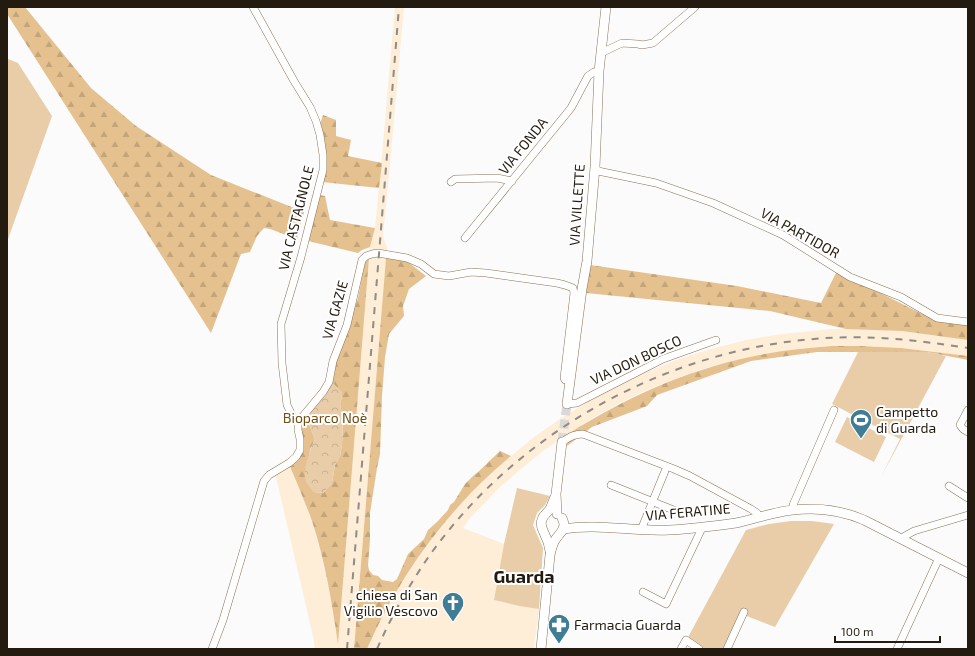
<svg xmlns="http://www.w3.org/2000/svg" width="975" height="656" font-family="'Exo 2',sans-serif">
<defs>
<pattern id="forest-firs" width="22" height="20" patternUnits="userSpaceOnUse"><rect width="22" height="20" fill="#e5c18f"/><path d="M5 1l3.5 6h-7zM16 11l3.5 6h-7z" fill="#c4a57a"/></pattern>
<pattern id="park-crowns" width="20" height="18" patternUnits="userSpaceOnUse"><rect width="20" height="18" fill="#e8cda8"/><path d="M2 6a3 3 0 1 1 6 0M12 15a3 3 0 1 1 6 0" fill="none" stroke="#c7af8f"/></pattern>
</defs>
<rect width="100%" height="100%" fill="#fbfbfb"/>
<g fill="#feedd7">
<path d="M395,7H404L389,175L383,236L387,248L354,649H315L313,636L276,477L274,472L289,464L305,503L312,522L321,554L333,607L338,641L370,247L375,228L379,188Z"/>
<path d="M831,329H860L902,331L968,340V356L901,348L860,346H832L804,348L750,357L709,367L682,376L642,392L616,405L591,419L543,451L521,469L500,487L470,518L463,528L504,544L494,600L519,606L539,609L534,649H367L376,629L390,602L405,577L421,552L439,529L458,506L489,475L511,456L533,438L557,421L571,412L608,390L635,377L676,360L704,351L746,340L775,335Z"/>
</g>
<g fill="#e8cda8">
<path d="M8,59L18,63L52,116L7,242Z"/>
<path d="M858,352H927L946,356L881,477L900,439L832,404Z"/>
<path d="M847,417L886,437L874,462L835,442Z"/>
<path d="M517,488L550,496L545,505L537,513L533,525L536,532L543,548L539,609L519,606L494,600L504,544Z"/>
<path d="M791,521H812L834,524L775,627L744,615L727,649H697L686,641L746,530L769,524Z"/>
</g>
<g fill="url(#forest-firs)">
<path d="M7,7H25L91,88L136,126L211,175L304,212L297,239L270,229L264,228L257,236L250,252L241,254L211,333L7,14Z"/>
<path d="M323,115L336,120V136L351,140L348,156L382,163L379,188L322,182L320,124Z"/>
<path d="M319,195L325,196L330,220L375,228L370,247L362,250L358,253L308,241Z"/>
<path d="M369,258L338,644C332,602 325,561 312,521C305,502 297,483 289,464L296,460L300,424L305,415L315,439L310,450L306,481L314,492L323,493L332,483L335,465L340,456L342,445L343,419L340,404L342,397L331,381L335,362L349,328L358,298L365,263L367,260Z"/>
<path d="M386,258L398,259L408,262L426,276L409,289L403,306L404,316L389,334L385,357L382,396L380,454L377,468L370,513V540L368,565L369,570L373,575L378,576L382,580L393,582L397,579L408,554L424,539L428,530L437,522L448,510L450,505L454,502L465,484L473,476L477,473L500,451L511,456C492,472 474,489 458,507C420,549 390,597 367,649H354Z"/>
<path d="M590,265L737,286L821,303L837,271L922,314L968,320V340L902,331L846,329L770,311L586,293Z"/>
<path d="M832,346H860L901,348L968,356V360L927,352H817L751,361L657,395L647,406L592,427L567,446L568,434C625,398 684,371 750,357C777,351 804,348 832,346Z"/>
</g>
<path fill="url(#park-crowns)" d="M331,381L342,392V397L340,404L343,418L342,445L340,456L335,465L332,483L323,493L314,492C311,489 308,485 306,481C302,471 310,449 315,439L305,415Z"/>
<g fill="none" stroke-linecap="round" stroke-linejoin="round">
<path stroke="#dbd9d8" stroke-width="9" stroke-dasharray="9 4.5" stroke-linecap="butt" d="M562,442L567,404"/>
<g stroke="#887357" stroke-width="8">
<g id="street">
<path d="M253,7L294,81L310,107L316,121L320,135L323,155V170L301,257L281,324L282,363L287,405L293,417L298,422"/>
<path d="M601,53L622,43L638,44L642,45L653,43L695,7"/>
<path d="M595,167L598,171L656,183L713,203L783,235L850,277L901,297L937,318L968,322"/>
<path d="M451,182L455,179L497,178L512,181"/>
<path d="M465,238L571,108L588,76L594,72L599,71"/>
<path d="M567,404L577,403L663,359L716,340"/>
<path d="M968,410L960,425L963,429L968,432"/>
<path d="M562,442C570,437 574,434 583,434L674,469L690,476L751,509L757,513L759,517"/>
<path d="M611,485L676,511"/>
<path d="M949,486L968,498"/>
<path d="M793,510V505L834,410"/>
<path d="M641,530L665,471"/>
<path d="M902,539L905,536L914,531L968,515"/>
<path d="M643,592L666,604L702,528"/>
<path d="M212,649L223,620L264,481L269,475L289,463L296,457L300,450V439L298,430V422L323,392L329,382L333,361L347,325L362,260L366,256L372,254L378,253L407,258L421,264L434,274L449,276L471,272L486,273L557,283L565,285L573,288L574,293L564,378L565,380H570"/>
<path d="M681,649L686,640L699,649"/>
<path d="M727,649L744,612"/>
<path d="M897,649L939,558"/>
</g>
</g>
<g stroke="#887357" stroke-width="10">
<g id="secondary">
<path d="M567,404L582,289L587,261L595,167L599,71L606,7"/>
<path d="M557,514L556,494L562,442"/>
<path d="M563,529C598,523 634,532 669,530C692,529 714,526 736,523C755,519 773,512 793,510C818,507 841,510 864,520L968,573"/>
<path d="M550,551L548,542L542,528L541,523L543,517L550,509L555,497"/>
<path d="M541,649L550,555C551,551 552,546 554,542C559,532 568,530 562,518"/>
</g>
</g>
<use href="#street" stroke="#fff" stroke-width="7"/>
<use href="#secondary" stroke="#fff" stroke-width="9"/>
<g stroke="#8f8b85" stroke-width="2" stroke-dasharray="7 7" stroke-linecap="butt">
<path d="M347,649L399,7"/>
<path d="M377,649C392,615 410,583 432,552C520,431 665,351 814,339C867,334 915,340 968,348"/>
</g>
</g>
<defs>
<g id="stadium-pin" transform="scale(1.15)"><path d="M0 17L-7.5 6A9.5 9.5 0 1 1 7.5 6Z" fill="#407c93" stroke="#fff"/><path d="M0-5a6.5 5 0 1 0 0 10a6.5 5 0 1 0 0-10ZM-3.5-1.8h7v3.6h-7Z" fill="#fff"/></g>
<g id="church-pin" transform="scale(1.15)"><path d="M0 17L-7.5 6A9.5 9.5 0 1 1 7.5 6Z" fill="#407c93" stroke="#fff"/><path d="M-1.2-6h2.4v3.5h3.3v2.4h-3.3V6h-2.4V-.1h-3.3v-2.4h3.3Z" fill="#fff"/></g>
<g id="pharmacy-pin" transform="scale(1.15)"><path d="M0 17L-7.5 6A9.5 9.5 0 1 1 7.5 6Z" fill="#407c93" stroke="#fff"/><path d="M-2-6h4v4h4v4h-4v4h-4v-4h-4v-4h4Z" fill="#fff"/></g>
</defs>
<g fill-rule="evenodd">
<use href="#stadium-pin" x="861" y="420"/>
<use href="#church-pin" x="453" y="603"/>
<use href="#pharmacy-pin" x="559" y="625"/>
</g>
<g text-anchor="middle" stroke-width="4" stroke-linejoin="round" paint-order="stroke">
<g font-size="14" fill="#231b0f" stroke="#fff">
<text transform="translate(523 146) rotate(-51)" y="5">VIA FONDA</text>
<text transform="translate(577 205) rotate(-86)" y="5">VIA VILLETTE</text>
<text transform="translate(296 218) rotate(-76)" y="5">VIA CASTAGNOLE</text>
<text transform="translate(800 233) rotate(29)" y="5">VIA PARTIDOR</text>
<text transform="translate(335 310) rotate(-74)" y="5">VIA GAZIE</text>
<text transform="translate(636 360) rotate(-25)" y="5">VIA DON BOSCO</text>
<text transform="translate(688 512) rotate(-5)" y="5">VIA FERATINE</text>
</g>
<g font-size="14" fill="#231b0f" stroke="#fff" text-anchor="start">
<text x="876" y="417">Campetto<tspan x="876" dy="16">di Guarda</tspan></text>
<text x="438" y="600" text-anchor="end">chiesa di San<tspan x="438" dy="16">Vigilio Vescovo</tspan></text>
<text x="574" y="630">Farmacia Guarda</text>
</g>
<g font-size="14" fill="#714e13" stroke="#fff">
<text x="325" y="423">Bioparco Noè</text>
</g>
<g font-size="18" font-weight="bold" fill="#231b0f" stroke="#fff">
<text x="524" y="583">Guarda</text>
</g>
</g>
<rect width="975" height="656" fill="none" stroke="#231b0f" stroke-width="16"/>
<path d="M835 636v6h105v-6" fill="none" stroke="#231b0f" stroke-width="2"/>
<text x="841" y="636" font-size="12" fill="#231b0f" stroke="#ffffff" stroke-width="3" paint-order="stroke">100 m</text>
</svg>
